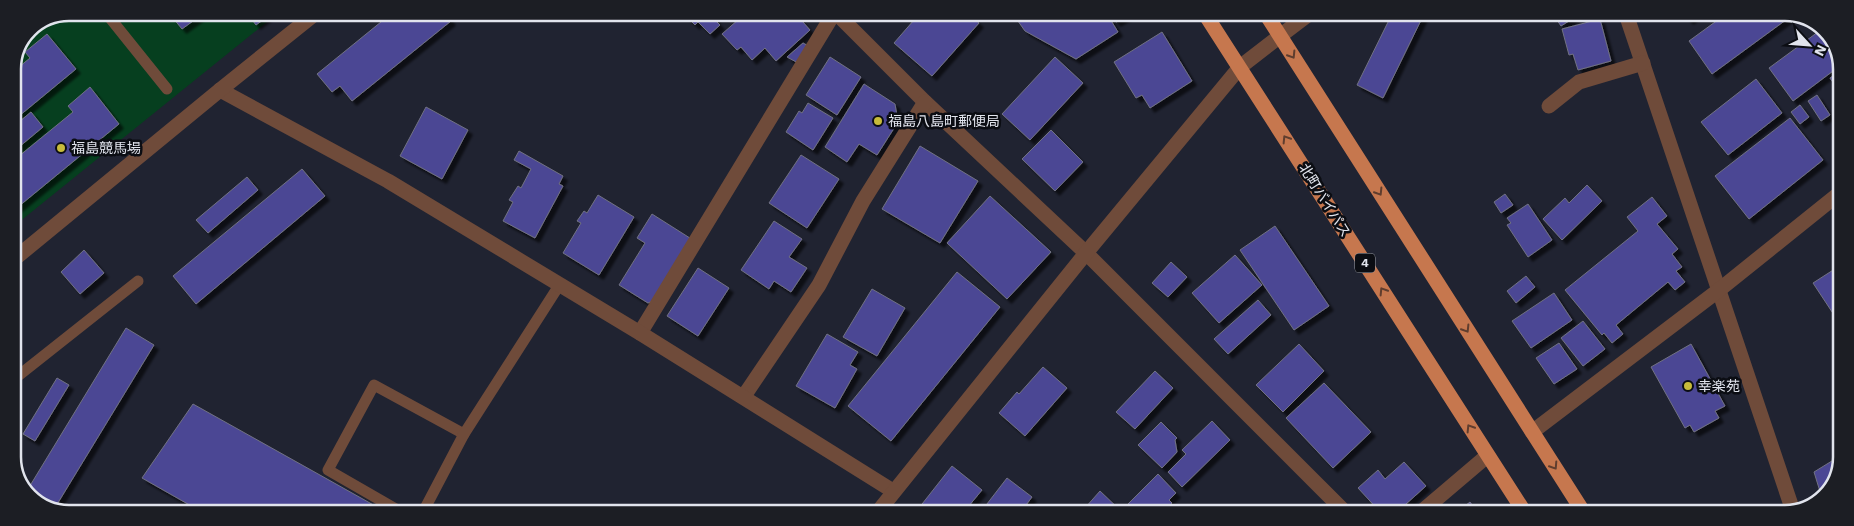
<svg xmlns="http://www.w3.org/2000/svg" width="1854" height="526" font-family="'Work Sans','Noto Sans JP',sans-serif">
<defs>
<filter id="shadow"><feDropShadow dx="4.5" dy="4.5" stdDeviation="1" flood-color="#0009"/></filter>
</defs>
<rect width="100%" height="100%" fill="#202331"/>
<path fill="#063f1f" d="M70,13H278L13,227V69L29,29Z"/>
<g fill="#4b4694" stroke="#717283" filter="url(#shadow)">
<path d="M169,13H204L182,29Z"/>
<path d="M247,13H272L256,25Z"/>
<path d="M392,13H445L451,21L352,101L340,86L332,92L317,74Z"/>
<path d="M683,13H719L714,19L720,25L710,34L698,22L695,25Z"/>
<path d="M734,13H795L810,30L776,61L765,48L752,60L741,47L737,50L722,34L739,19Z"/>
<path d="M915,13H967L979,23L932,76L894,43L914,20L912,18Z"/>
<path d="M1013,14H1107L1118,32L1076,59L1025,31Z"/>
<path d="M1110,14H1130L1116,22Z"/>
<path d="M1392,14H1424L1383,98L1357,85Z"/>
<path d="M1553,14H1580L1561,26Z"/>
<path d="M1684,14H1697L1689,20Z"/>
<path d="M1726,14H1794L1712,74L1689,41Z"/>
<path d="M1600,19L1611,61L1578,70L1573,54L1569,55L1562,29Z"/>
<path d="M1822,29L1828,32L1841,65L1793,101L1769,68Z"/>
<path d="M1162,32L1192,81L1150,108L1142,95L1136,98L1114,62Z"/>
<path d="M47,34L76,69L13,121V72L30,58L25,52Z"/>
<path d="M803,43L810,47L800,64L787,57Z"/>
<path d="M830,57L861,77L837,115L806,95Z"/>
<path d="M1055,57L1083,83L1030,140L1002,114Z"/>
<path d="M1841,71V94L1830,78Z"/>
<path d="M1756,79L1782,113L1728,155L1701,122Z"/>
<path d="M864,84L895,104L898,122L877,155L859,144L847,162L825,147Z"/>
<path d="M90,87L119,124L13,211V161L73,112L68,106Z"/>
<path d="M1817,95L1830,115L1821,121L1808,101Z"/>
<path d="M808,103L833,118L813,150L786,132L799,111L802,113Z"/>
<path d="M1800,105L1809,117L1800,124L1791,112Z"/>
<path d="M426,107L468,130L442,179L400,156Z"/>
<path d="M31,112L43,127L13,152V127Z"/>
<path d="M1790,118L1823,160L1749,219L1715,176Z"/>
<path d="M1051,130L1083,162L1055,191L1022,159Z"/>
<path d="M920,146L978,181L940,243L882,209Z"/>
<path d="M519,151L563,176L559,184L563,186L535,238L503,221L513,202L509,200L518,186L521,188L531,169L514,160Z"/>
<path d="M801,155L839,179L807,228L769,203Z"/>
<path d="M302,169L325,196L196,304L173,276Z"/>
<path d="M247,177L258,190L208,233L196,220Z"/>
<path d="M1587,185L1602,201L1562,240L1543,219L1565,198L1569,203Z"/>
<path d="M1505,194L1513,205L1501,213L1494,202Z"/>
<path d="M598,195L634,217L599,275L563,253L581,223L577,221L584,211L587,213Z"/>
<path d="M990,196L1051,252L1007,299L947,243Z"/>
<path d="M1652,197L1667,216L1657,224L1678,249L1672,254L1682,267L1676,271L1685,282L1675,290L1668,282L1616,325L1623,334L1612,343L1604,333L1602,335L1565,290L1638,231L1627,217Z"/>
<path d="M1528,204L1552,240L1528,257L1507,225L1511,223L1507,218Z"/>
<path d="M652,214L693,240L657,299L648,303L619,285L645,243L637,238Z"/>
<path d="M774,221L802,239L789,257L807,268L791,292L774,281L769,289L741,270Z"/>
<path d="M1275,226L1329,306L1294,330L1240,250Z"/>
<path d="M84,250L104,273L80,294L61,272Z"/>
<path d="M1235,255L1262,285L1219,323L1192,293Z"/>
<path d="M1171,262L1187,277L1168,297L1152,283Z"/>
<path d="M1841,265L1840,324L1813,283Z"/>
<path d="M698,268L729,288L698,336L667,316Z"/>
<path d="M957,272L1000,307L891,441L848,406Z"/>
<path d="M1526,276L1535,287L1516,303L1507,291Z"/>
<path d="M872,289L905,308L877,356L843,337Z"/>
<path d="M1554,293L1572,320L1531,348L1512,321Z"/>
<path d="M1258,300L1271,315L1228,354L1214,339Z"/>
<path d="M1583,321L1605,349L1583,366L1561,338Z"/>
<path d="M126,328L154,345L56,506L28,489Z"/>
<path d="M827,334L858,352L850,365L857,369L835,408L796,386Z"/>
<path d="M1559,343L1577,369L1554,384L1536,358Z"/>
<path d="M1299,344L1324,371L1283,412L1256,385Z"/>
<path d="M1691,344L1725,406L1715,411L1719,418L1694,432L1690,425L1685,428L1651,367Z"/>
<path d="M1043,367L1067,388L1025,436L999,413L1017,392L1019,394Z"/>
<path d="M1155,371L1173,388L1135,429L1116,412Z"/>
<path d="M57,378L69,385L35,441L23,434Z"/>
<path d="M1324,383L1371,432L1333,468L1286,418Z"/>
<path d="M193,404L386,512H202L142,478Z"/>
<path d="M1212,421L1230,440L1182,487L1168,472L1186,454L1182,450Z"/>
<path d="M1161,422L1177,438L1175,440L1177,452L1162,468L1138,445Z"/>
<path d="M1840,456V471L1822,498L1814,472Z"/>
<path d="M1404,462L1426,486L1396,513H1381L1358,488L1378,470L1385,479Z"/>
<path d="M952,466L982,490L963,513H915Z"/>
<path d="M1158,474L1176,493L1169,500L1172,503L1162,513H1126L1123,509Z"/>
<path d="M1007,478L1032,497L1020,513H980Z"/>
<path d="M1100,491L1122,512V513H1090L1085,508Z"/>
<path d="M1470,502L1478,513H1456Z"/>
</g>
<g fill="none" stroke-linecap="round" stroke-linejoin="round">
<g stroke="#6f4b3a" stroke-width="11">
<path d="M106,13L167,89"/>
<path d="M13,380L138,281"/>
<path d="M401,512L328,470L374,385L464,434"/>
<path d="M423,512L464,434L560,284"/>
</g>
<g stroke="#6f4b3a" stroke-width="15">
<path d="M836,13L925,102L1086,253L1346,513"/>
<path d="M1626,14L1793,511"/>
<path d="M1280,36L1309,14"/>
<path d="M1549,106L1579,82L1643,63"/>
<path d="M640,333L834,13"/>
<path d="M744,396L819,285L863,201L925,102"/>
<path d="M1532,432L1719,290L1841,192"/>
<path d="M1420,513L1487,456"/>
</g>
<g stroke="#6f4b3a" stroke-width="15">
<path d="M220,90L388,181L640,333L893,491"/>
<path d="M13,260L220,90L316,13"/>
<path d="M877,513L1086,253L1240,67L1280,36"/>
</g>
<g stroke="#c6774e" stroke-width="15">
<path d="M1205,14L1525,513"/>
<path d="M1266,14L1584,513"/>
</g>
</g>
<defs><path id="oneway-chevron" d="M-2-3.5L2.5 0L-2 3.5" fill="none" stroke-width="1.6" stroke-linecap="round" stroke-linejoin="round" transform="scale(1.25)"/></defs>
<g stroke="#5f3d2e">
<use href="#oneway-chevron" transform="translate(1292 55) rotate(58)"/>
<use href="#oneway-chevron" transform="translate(1286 139) rotate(-122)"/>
<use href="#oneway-chevron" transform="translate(1379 192) rotate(58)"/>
<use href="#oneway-chevron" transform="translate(1383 291) rotate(-122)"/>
<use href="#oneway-chevron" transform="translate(1466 329) rotate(58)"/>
<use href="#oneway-chevron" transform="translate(1470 428) rotate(-122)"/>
<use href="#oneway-chevron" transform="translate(1554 466) rotate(57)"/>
</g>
<g fill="#c7bb3b" stroke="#0b0d13" stroke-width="2">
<circle cx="878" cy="121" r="5"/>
<circle cx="61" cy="148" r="5"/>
<circle cx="1688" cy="386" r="5"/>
</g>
<g text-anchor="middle" stroke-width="5" stroke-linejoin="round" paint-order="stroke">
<rect fill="#0b0d13" stroke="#a1a4ac" stroke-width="1" x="1355" y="253.5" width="20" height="19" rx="4"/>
<g font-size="12" font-weight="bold" fill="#e1e4ed">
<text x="1365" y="267">4</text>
</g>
<g font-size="14" fill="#e1e4ed" stroke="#0b0d13" text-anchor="start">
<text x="888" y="126">福島八島町郵便局</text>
<text x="71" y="153">福島競馬場</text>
<text x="1698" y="391">幸楽苑</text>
</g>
<g font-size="14" fill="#e1e4ed" stroke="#0b0d13">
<text transform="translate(1325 200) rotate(58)" y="5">北町バイパス</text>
</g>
</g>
<path d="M0 0H1854V526H0ZM69 21H1785A48 48 0 0 1 1833 69V457A48 48 0 0 1 1785 505H69A48 48 0 0 1 21 457V69A48 48 0 0 1 69 21Z" fill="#1c1e24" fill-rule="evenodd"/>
<path fill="none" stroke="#e1e4ed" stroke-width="2.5" d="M69 21H1785A48 48 0 0 1 1833 69V457A48 48 0 0 1 1785 505H69A48 48 0 0 1 21 457V69A48 48 0 0 1 69 21Z"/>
<g transform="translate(1809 45) rotate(116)" stroke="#0b0d13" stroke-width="4" paint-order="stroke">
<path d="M0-4L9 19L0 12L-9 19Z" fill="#e1e4ed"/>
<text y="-8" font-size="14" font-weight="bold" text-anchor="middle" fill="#e1e4ed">N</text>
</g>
</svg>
